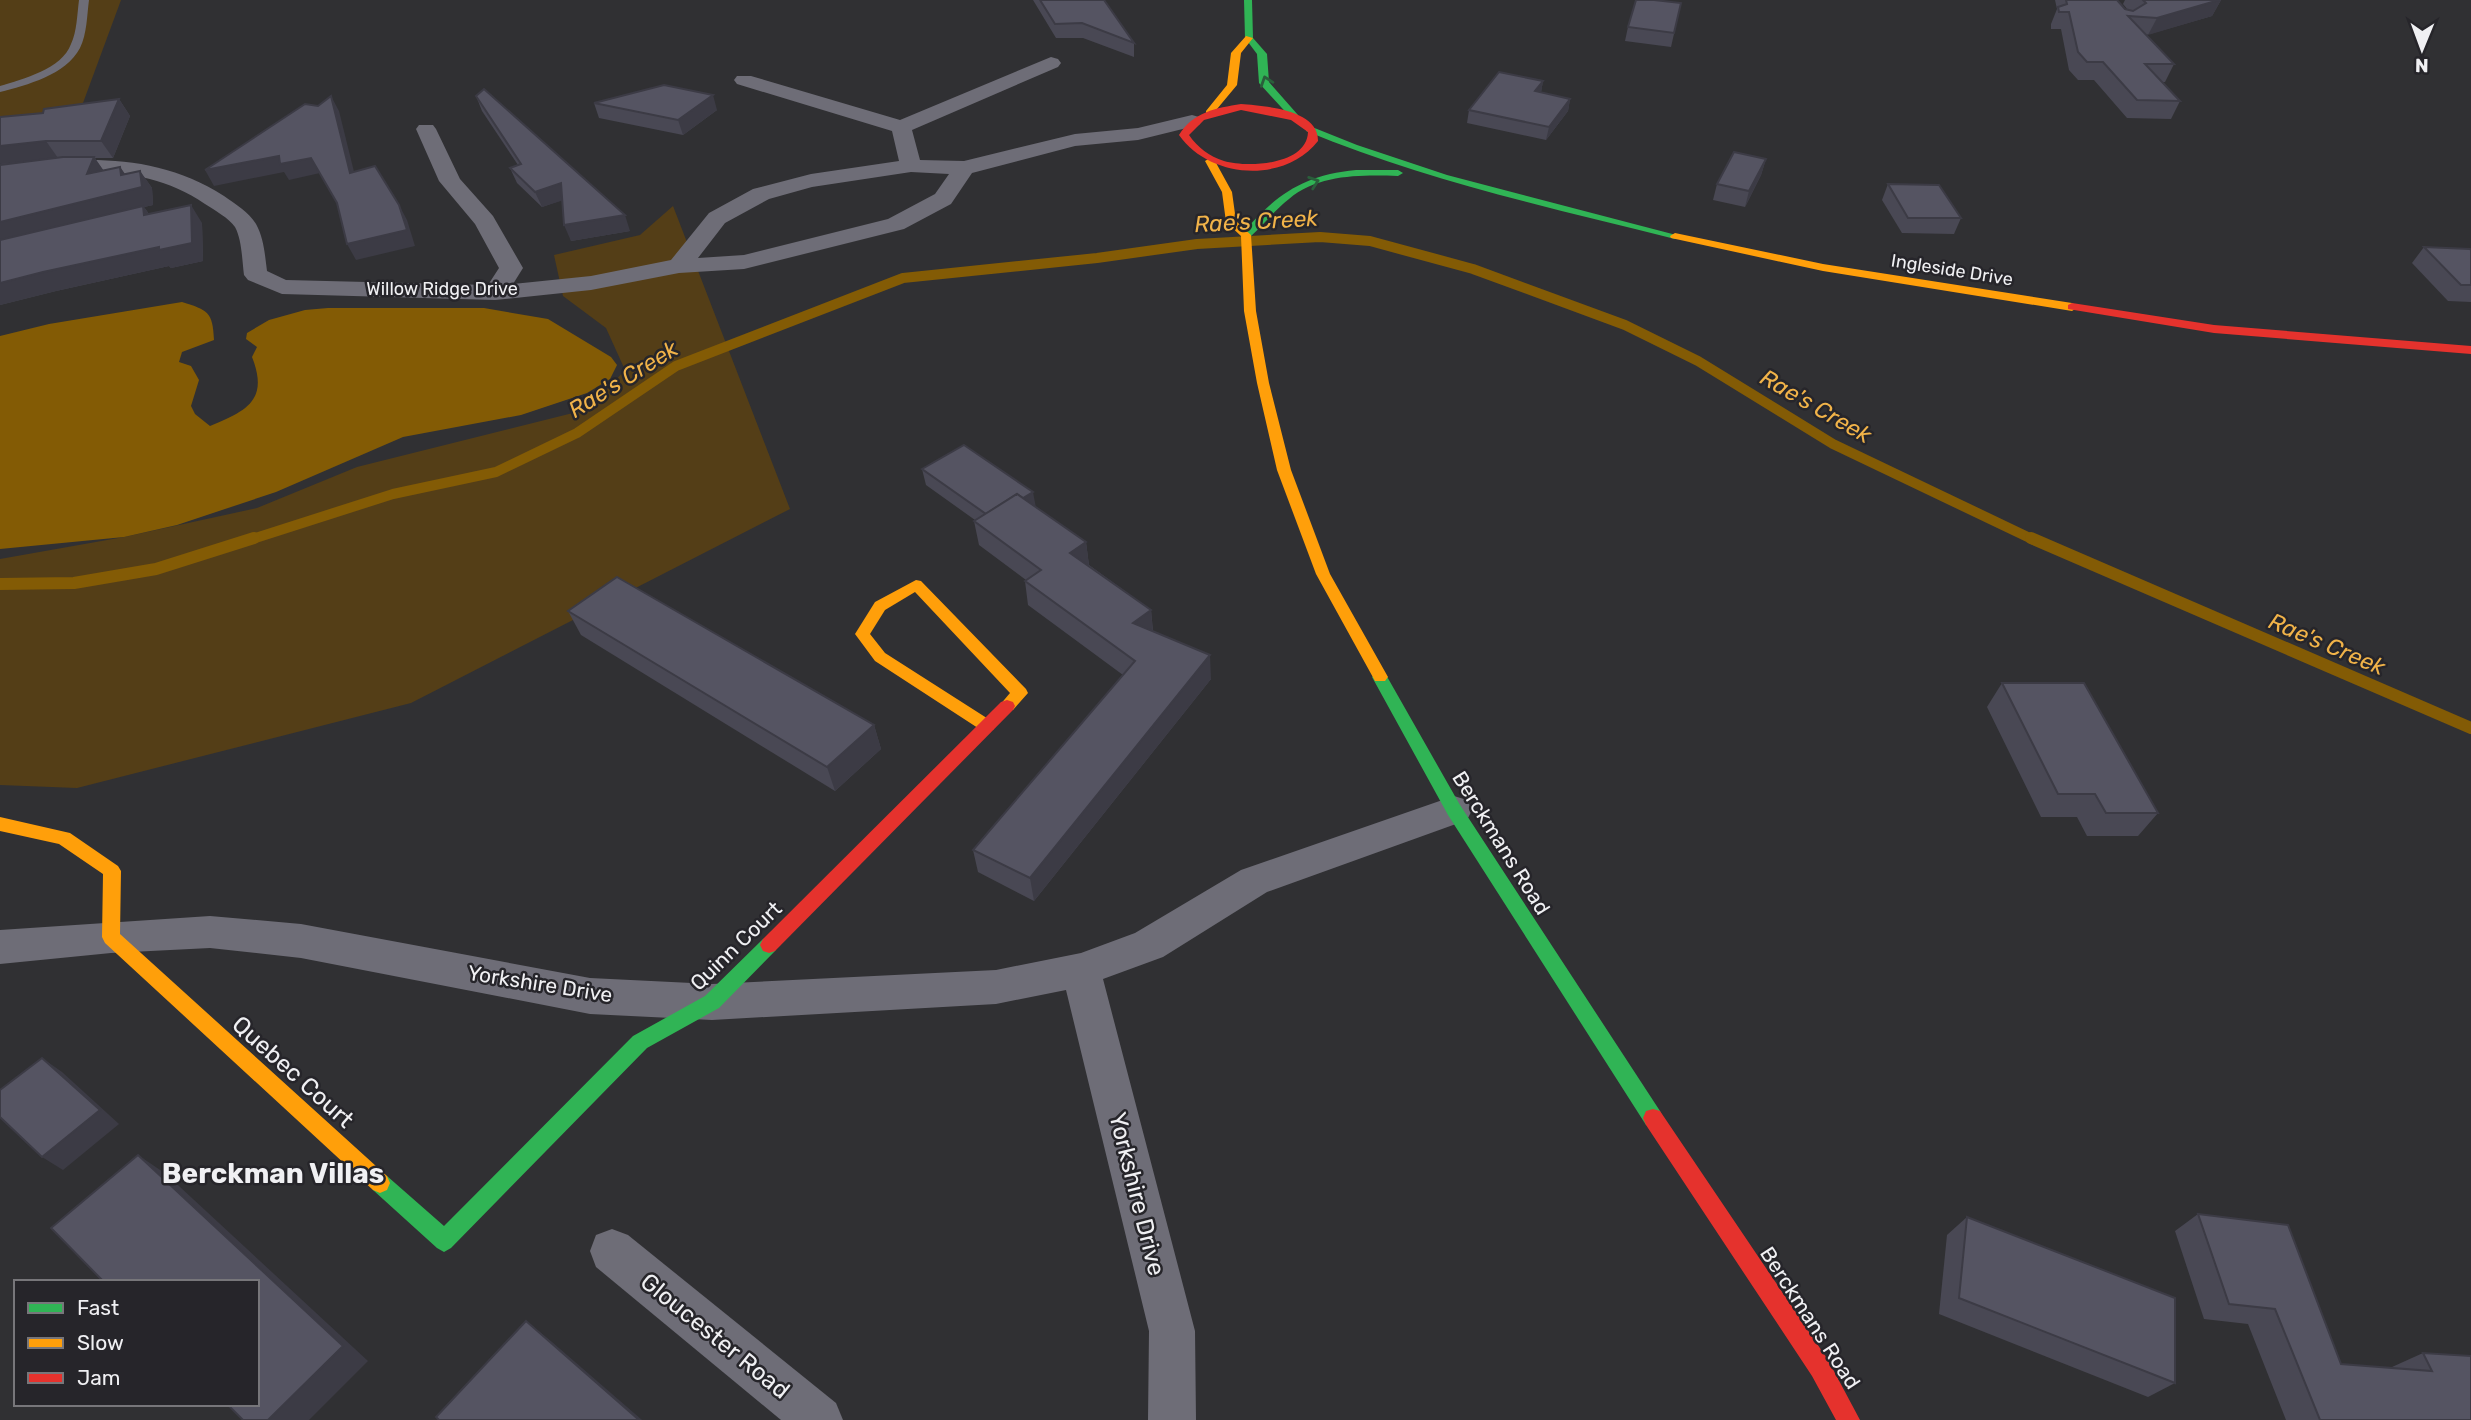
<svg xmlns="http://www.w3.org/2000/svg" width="2471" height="1420" font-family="Rubik,sans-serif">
<rect width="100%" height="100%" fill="#303033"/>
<g fill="#543e17">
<path d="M0,0H121L80,111L0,117Z"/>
<path d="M673,206L790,509L411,703L77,788L0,785V559L124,537L257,508L357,467L589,409L625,370L606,328L563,296L554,255L640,235Z"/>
</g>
<path fill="#835b05" d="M182,302C208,310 213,312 214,340L182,352L179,362L191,366L199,380L191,406L195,414L210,426C247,411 269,400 252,357L257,347L246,339L247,333L269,320L305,310L328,308H484L548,319L611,357L617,365L610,379L587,393L521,415L403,437L276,492L177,525L124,537L0,549V336L49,324Z"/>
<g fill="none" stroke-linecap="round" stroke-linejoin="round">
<path stroke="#835b05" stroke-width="8" d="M1315,237H1324"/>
<path stroke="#835b05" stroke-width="10" d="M249,540L393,494L496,472L577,433L676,366L903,278L1097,258L1197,244L1320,237L1370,241L1473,269L1625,325L1698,361L1833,444L2034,540"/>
<g stroke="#835b05" stroke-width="12">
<path d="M2031,538L2471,728"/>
<path d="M0,584L74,583L156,569L254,538"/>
</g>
<path fill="#6e6d77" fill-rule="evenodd" d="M79,0H89C87,15 87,34 80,48C66,75 27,85 0,92V86C23,79 62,69 71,44C77,31 77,15 79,0Z"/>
<g fill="#6e6d77" fill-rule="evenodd">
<path d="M1051,57L1058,59L1061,63L1058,67L912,130L920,160L964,161L1075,134L1138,128L1192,115L1199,117L1202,121L1199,125L1138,140L1075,146L972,173L951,204L904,229L744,269L679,273L591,290L495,300L282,294L248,280L244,275C242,260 242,240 235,227C229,218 214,210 205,204C142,161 71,171 0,181V167C78,157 155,151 224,196C235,204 249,212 256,224C264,238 265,256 267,271L286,280L488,285L499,268L475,224L439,181L416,129L419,125H433L436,129L460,179L493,216L523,268L513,284L591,276L671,260L709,213L753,189L811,174L899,161L892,131L737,84L734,80L737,76H751L900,120ZM911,172L949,174L935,194L888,219L744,255L698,258L725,223L769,199L812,187Z"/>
<path d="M1454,796L1467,800L1472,810L1467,820L1267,892L1163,957L1103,979L1195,1331L1196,1420H1148L1149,1331L1066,990L996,1004L712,1020L590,1014L301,958L210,948L111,953L0,964V930L210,916L301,924L590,978L712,984L996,970L1081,953L1135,933L1241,870Z"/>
<path d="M612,1229L628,1235L836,1403L843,1420H781L596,1267L590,1251L596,1235Z"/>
</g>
<g fill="#30b455" fill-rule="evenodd">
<path d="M1244,0H1252L1253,38L1267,54L1269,82L1298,115V119H1292L1259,83L1257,54L1245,38Z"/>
<path d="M1306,127H1312L1357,145L1447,175L1680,236L1675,239C1550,208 1425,180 1306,131Z"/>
<path d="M1356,170H1398L1403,173L1398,176C1361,175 1319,174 1289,199C1275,210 1263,225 1250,237L1241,235C1275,195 1303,175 1356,170Z"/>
<path d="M1380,671L1385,673L1460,805L1660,1111L1663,1118L1660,1125L1653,1127L1646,1125L1448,815L1372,677Z"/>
<path d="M769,937L775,939L778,945L775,951L719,1008L647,1048L451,1248L444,1252L437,1248L373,1190L370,1183L373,1176L380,1173L387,1176L444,1226L633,1036L705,996L763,939Z"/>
</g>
<g fill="#ff9f0a" fill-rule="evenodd">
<path d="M1246,36L1253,38L1241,53L1237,85L1212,115H1206V111L1227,85L1231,53Z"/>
<path d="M1210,158L1215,161L1232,192L1236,221L1251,235L1256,311L1269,383L1291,470L1330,574L1388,677L1385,681H1375L1316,574L1277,470L1257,383L1244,311L1241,236L1226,222L1222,192L1205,161Z"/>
<path d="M1675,233L1823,264L2072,303L2078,307L2072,311L1823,271L1671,238L1670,236Z"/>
<path d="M916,580L921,581L1026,689L1028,693L1013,710H1001L999,706L1010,693L915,592L885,610L870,634L885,653L993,722L995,726L993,730H981L875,661L855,634L875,602Z"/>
<path d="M0,817L70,833L118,866L121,871L120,934L387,1176L390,1183L387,1190L380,1193L373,1190L105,943L102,937L103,874L59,844L0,831Z"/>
</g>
<g fill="#e5322d" fill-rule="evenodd">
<path d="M1241,104C1264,106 1319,109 1318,141C1284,184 1210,179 1179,135C1193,112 1216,108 1241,104ZM1241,110L1291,120L1308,132C1307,165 1248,168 1224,161C1209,156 1198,148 1189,135L1204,120Z"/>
<path d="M2072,303L2214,325L2471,346V354L2214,333L2068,309V305Z"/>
<path d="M1007,700L1013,702L1015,706L1013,710L775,951L769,953L763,951L760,945L763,939L1001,702Z"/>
<path d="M1653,1109L1660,1111L1828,1360L1860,1420H1836L1812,1376L1646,1125L1643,1118L1646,1111Z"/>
</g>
</g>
<g fill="#494854">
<path d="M1033,0H1104L1134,43V57L1083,38H1056Z"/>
<path d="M2055,0H2117L2125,9L2128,10L2123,4L2125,0H2221L2212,16L2146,35L2174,64L2165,82H2162L2180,101L2171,119L2127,118L2094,80H2078L2069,70L2061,29H2051V24L2057,9Z"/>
<path d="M1681,3L1671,47L1625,41L1628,27Z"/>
<path d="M1543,81L1541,92L1570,99L1568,111L1546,140L1467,123L1469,110Z"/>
<path d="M476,96L630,231L571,241L562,200L542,207L517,183L510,168L518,165L482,111Z"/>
<path d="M119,99L130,116L113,158H95L103,170L120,167L125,174L140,171L152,188L153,205L144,207L149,214L202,223L203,261L171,268L169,266L56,291L0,305V165L43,113Z"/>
<path d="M594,103L717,110L683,135L599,118Z"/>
<path d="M1766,159L1761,175L1745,207L1713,200L1717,184Z"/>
<path d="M1888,184L1961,218L1954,234L1902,233L1882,200Z"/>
<path d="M2424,247L2471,250V302L2448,301L2412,263Z"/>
<path d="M922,469L1035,507L1086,542L1089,565L1151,610L1153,631L1211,679L1034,901L978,872L973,850L1123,675L1028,605L1025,581L1026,580L979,545L974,521L975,520L926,485Z"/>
<path d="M568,611L874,725L881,749L835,791L581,635Z"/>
<path d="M2002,683L2158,813L2138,836H2087L2077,817H2041L1987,707Z"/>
<path d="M2198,1214L2341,1364L2393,1368L2392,1367L2423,1353L2471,1420H2286L2248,1324L2204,1319L2175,1231Z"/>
<path d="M1967,1217L2175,1383L2148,1397L1939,1314L1947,1235Z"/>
</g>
<g fill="#3c3b45">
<path d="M2219,0H2221L2212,16L2148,35L2157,18Z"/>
<path d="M1543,81L1541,93L1535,91Z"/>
<path d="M713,95L717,110L683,135L678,120Z"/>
<path d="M331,96L339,111L358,188L350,173Z"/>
<path d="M119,99L130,116L113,158L101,141Z"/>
<path d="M1570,99L1568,111L1546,140L1549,127Z"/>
<path d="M46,141L58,158L0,164V146Z"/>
<path d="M279,156L311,158L320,173L289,180L284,172L214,186L205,170Z"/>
<path d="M94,157L106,174H87Z"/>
<path d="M1766,159L1761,175L1745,207L1749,191Z"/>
<path d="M120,167L132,184L140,171L152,188L153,205L144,207L155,223L0,243V222L121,175Z"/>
<path d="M561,183L567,199L542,207L535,192Z"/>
<path d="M191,205L202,223L203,261L171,268L169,266L56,291L0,305V283Z"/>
<path d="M399,205L407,220L415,246L356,260L347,244Z"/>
<path d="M625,215L630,231L571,241L564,225Z"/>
<path d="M1033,492L1036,508L992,518Z"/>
<path d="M1086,542L1089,566L1070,553Z"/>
<path d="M1151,610L1153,634L1133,623Z"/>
<path d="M1210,655L1211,679L1034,901L1030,878Z"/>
<path d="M874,725L881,749L835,791L827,767Z"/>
<path d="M42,1058L62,1072L119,1124L63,1170L42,1157Z"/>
<path d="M138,1155L166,1174L368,1361L309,1420H268Z"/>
<path d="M526,1321L552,1342L642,1420H639Z"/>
</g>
<g fill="#555462" stroke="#3c3b45" stroke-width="2">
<path d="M1040,0H1104L1134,43L1082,23L1055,24Z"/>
<path d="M1636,0H1654L1681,3L1674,33L1628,27Z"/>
<path d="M2066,0H2117L2125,9L2133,11L2146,3L2143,0H2219L2157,18L2128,16L2174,64H2145L2180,101L2137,100L2103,62H2087L2078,52L2069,12H2059L2058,7L2067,4Z"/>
<path d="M1499,72L1543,81L1535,91L1570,99L1549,127L1469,110Z"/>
<path d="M664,85L713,95L678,120L594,103Z"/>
<path d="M484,89L625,215L564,225L561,183L535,192L510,168L521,164L476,96Z"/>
<path d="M331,96L350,173L375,166L399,205L407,230L347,244L337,203L311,158L280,164L279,156L205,170L305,104L318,106Z"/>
<path d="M119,99L101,141H46L0,146V117L43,113L44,109Z"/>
<path d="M1734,152L1766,159L1749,191L1717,184Z"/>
<path d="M63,157H94L87,174L120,167L121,175L140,171L142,187L0,222V165Z"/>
<path d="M1888,184L1939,185L1961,218H1908Z"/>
<path d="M191,205L192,243L159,250V247L43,272L0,283V240L143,206L144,215Z"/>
<path d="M2424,247L2470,249L2471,250V285H2461Z"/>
<path d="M964,445L1033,492L1023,498L1017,494L986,514L922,469Z"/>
<path d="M1017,494L1086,542L1070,553L1151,610L1133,623L1210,655L1030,878L973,850L1135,661L1025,581L1041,570L974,521Z"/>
<path d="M617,577L874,725L827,767L568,611Z"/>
<path d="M2002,683H2084L2158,813H2106L2095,794H2058Z"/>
<path d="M42,1058L100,1110L42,1157L0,1117V1090Z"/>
<path d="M138,1155L343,1346L268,1420H243L227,1404H257V1282H104L51,1228Z"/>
<path d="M2198,1214L2288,1225L2341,1364L2432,1371L2423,1353L2471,1356V1420H2320L2275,1309L2229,1304Z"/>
<path d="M1967,1217L2175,1298V1383L1959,1298Z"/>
<path d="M526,1321L639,1420H439L436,1417Z"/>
</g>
<defs><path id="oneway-chevron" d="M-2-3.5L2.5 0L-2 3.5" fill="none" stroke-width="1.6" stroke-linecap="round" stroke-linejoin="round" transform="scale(1.75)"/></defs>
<g stroke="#2a5e3b">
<use href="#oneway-chevron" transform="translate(1266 81) rotate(-109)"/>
<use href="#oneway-chevron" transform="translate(1314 182) rotate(-19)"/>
</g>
<g text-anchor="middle" stroke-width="5" stroke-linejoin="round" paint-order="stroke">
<g font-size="18" fill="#f0f0f3" stroke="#26252a">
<text transform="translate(1952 270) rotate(9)" y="6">Ingleside Drive</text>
<text x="442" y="295">Willow Ridge Drive</text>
</g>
<g font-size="21" fill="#f0f0f3" stroke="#26252a">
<text transform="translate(1501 843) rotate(58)" y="7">Berckmans Road</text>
<text transform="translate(736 946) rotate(-44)" y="7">Quinn Court</text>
<text transform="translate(540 984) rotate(9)" y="7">Yorkshire Drive</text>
<text transform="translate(1810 1318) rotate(57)" y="7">Berckmans Road</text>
</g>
<g font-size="23" font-style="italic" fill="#f1b349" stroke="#26252a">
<text transform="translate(1256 221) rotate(-3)" y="8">Rae's Creek</text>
<text transform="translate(623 379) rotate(-32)" y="8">Rae's Creek</text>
<text transform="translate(1816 406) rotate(30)" y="8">Rae's Creek</text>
<text transform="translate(2327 644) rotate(23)" y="8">Rae's Creek</text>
</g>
<g font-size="24" fill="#f0f0f3" stroke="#26252a">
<text transform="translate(293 1072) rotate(42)" y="8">Quebec Court</text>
<text transform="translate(1137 1194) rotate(76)" y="8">Yorkshire Drive</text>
<text transform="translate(715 1336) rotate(39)" y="8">Gloucester Road</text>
</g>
<g font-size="28" font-weight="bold" fill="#f0f0f3" stroke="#26252a">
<text x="273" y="1183">Berckman Villas</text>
</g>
</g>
<rect x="14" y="1280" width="245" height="126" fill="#26252a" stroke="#77767a" stroke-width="2"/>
<rect x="28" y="1303" width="35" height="10" fill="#30b455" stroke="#77767a" stroke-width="2"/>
<text x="77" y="1315" font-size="21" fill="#f0f0f3">Fast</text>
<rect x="28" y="1338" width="35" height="10" fill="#ff9f0a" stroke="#77767a" stroke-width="2"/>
<text x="77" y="1350" font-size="21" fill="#f0f0f3">Slow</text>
<rect x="28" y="1373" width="35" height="10" fill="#e5322d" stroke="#77767a" stroke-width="2"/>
<text x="77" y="1385" font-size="21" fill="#f0f0f3">Jam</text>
<g transform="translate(2422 49) rotate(181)" stroke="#26252a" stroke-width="5" paint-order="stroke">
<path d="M0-5L12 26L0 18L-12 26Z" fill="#f0f0f3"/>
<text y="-10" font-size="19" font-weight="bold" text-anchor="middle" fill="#f0f0f3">N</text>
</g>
</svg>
